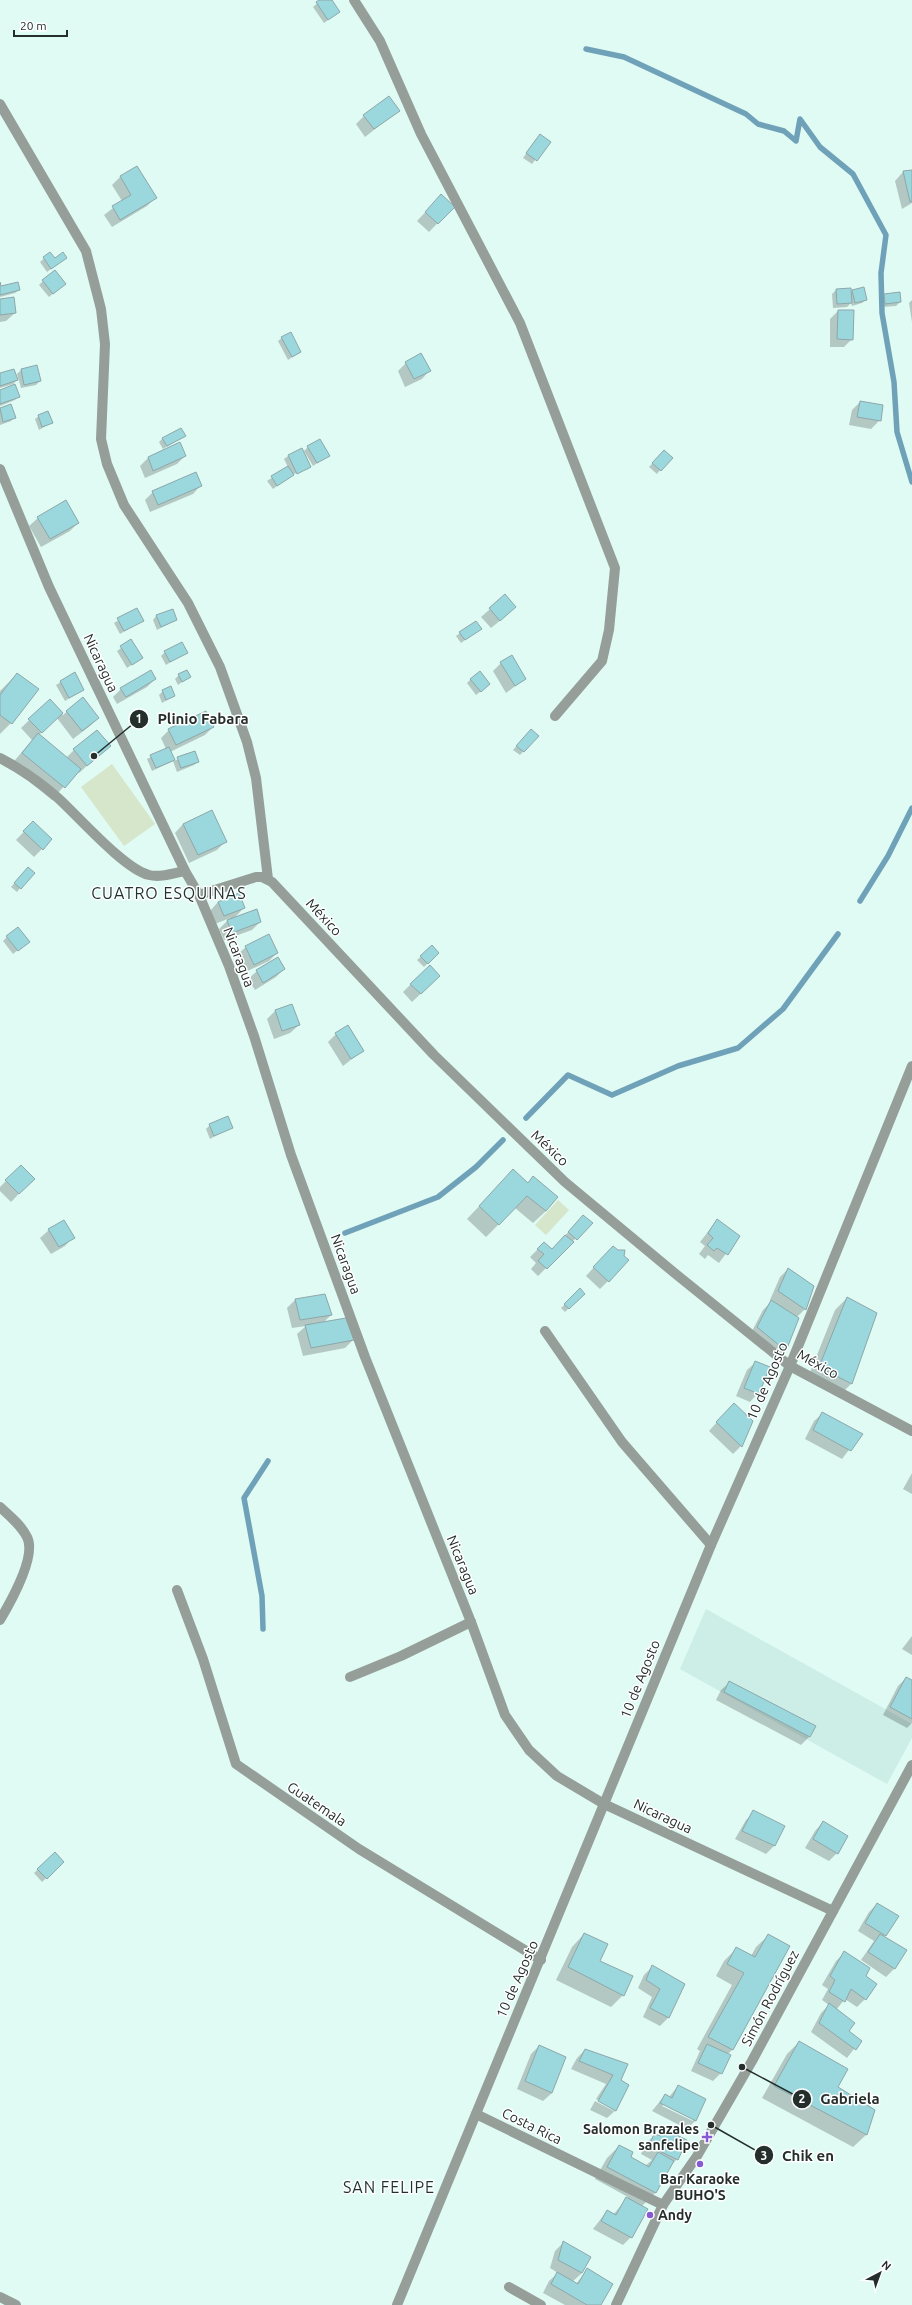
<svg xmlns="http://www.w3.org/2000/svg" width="912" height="2305" font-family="Ubuntu,sans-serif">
<rect width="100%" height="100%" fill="#e0faf4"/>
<path fill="#cceee7" d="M706,1609L912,1724V1738L887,1784L680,1669Z"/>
<g fill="#d5e6cb">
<path d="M112,764L155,824L124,846L81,787Z"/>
<path d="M558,1200L569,1210L546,1235L535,1225Z"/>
</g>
<g fill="#0003" fill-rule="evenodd">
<path d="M321,0H331L339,12L324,23L313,7Z"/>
<path d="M398,111L365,137L356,124L364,116Z"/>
<path d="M536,139L549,142L532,164L523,158Z"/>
<path d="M137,167L155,198L147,206L112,227L104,215L122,201L112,185L120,177Z"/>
<path d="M912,171V203L902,209L895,181L903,172Z"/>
<path d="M433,204L453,207L429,232L417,221Z"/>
<path d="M50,253L54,259L66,258L47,272L40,262Z"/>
<path d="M43,281L61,287L49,297L39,285Z"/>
<path d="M0,286L19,290L15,293L0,297Z"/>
<path d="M850,289V294L853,291L866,300L862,303L852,306L851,303L847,307L833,308L832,294L836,290Z"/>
<path d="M884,295L900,302L896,306L882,307L881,299Z"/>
<path d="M0,300L15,313L6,321L0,322Z"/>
<path d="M912,300V322L909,303Z"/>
<path d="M838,311L852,339L844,347H830V319Z"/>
<path d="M282,338L300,352L288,360L278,341Z"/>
<path d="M406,363L430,370L422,379L405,387L398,371Z"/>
<path d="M37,367L40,381L36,385L21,388L17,374L21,370Z"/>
<path d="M0,374L17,380L13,384L0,388Z"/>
<path d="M0,391L18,396L15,400L0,406Z"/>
<path d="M860,402L880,420L871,429L849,425L852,410Z"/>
<path d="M11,405L15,417L11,421L0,425V409Z"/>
<path d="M39,416L51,423L39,430L35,419Z"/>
<path d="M185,436L163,449L159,442L163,438Z"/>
<path d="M180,444L185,456L177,464L145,478L140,466L148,458Z"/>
<path d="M308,447L329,455L313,466L304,451Z"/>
<path d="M660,455V470L657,474L649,467Z"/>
<path d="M288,456L310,467L307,470V468L292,475L273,489L267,481L288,467L284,459Z"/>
<path d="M201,485L193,494L150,512L145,500L153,492Z"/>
<path d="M38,518L78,523L70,531L41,547L29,526Z"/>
<path d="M505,596L507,615L491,628L481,617Z"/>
<path d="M137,609L142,621L120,634L114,623Z"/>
<path d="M172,610L176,620L157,630L153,620L156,616Z"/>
<path d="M480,629L461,643L456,636L460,633Z"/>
<path d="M131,641L142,658L127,668L117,651Z"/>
<path d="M165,652H187L166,665L161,656Z"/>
<path d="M501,663L525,679L506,693L493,671Z"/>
<path d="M17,674L11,723L0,734V691Z"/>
<path d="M74,674L83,690L65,701L56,685Z"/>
<path d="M179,675L189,677L178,685L175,679Z"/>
<path d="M155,679L147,687L117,704L113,697L121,689Z"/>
<path d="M471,679L485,688L476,695L467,683Z"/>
<path d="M163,691L174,696L162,703L159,695Z"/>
<path d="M83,698L98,718L90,726L73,739L57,718L39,735L66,758L74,750L109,746L79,773L77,771L52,800L10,766L32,740L21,728L50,700L63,715Z"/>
<path d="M213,727L205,735L170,752L174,761L194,752L198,762L194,765L177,772L173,761L152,771L147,759L166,749L161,738L169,730Z"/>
<path d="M527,734L537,736L520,755L513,750Z"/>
<path d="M33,822L42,849L34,857L16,840Z"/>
<path d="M183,824L225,842L217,850L189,863L175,833Z"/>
<path d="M24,872L20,888L17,892L11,887Z"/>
<path d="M218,902L244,908L233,919L260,922L252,930L224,940L219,929L230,918L215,924L210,911Z"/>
<path d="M7,937L24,945L13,954L3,941Z"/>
<path d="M246,947L277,953L269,961L245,972L237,955Z"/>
<path d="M432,947L438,953L424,967L417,960Z"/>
<path d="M277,959L284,969L276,977L255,990L248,979L257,971Z"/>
<path d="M411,984H431L412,1002L403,992Z"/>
<path d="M275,1011L299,1025L290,1033L274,1039L267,1019Z"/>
<path d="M336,1034L362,1051L343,1066L328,1042Z"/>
<path d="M210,1125L232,1127L210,1139L206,1129Z"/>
<path d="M21,1166L33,1179L11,1202L0,1191V1187Z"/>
<path d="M533,1178L546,1211L533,1223L515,1208L486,1237L467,1219L501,1183L527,1184Z"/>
<path d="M579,1220L591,1223L538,1276L531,1269L536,1263L530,1257L544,1243L552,1250Z"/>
<path d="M717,1220L739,1236L719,1263L708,1255L705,1259L699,1254L705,1246L700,1242Z"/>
<path d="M63,1221L73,1237L65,1246L51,1254L40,1238L49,1230Z"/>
<path d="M605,1255L623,1256L608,1281L600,1289L586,1276Z"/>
<path d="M788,1269L813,1286L805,1309L797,1317L785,1350L777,1358L750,1335L763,1310L772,1301L770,1300L780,1277Z"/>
<path d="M580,1290L583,1294L565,1312L561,1308Z"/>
<path d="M847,1298L852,1383L839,1396L807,1380L835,1310Z"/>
<path d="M295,1300L331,1315L323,1323L353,1340L345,1348L303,1356L297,1334L306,1326L292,1328L287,1308Z"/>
<path d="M756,1362L758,1393L750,1402L736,1396L747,1370Z"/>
<path d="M726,1412L751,1422L741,1446L733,1454L709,1431Z"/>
<path d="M823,1413L861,1434L842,1459L805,1439L814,1421Z"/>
<path d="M912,1473V1494L903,1489Z"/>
<path d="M912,1636V1655L902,1649Z"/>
<path d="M906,1678L912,1681V1723L907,1728L883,1715L898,1686Z"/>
<path d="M730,1682L814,1726L809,1737L801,1745L716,1700L721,1690Z"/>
<path d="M754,1812L784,1827L774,1846L766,1854L735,1839L746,1820Z"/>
<path d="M823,1822L837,1853L829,1861L805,1848L815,1831Z"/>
<path d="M55,1854L63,1862L42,1882L34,1873Z"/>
<path d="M877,1904L886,1935L883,1937L894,1969L886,1977L861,1960L874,1941L858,1931L869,1912Z"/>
<path d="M584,1934L599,1962L623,1995L611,2007L556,1980L572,1947Z"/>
<path d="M769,1935L789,1946L732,2050L727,2055L721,2073L713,2081L691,2071L700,2051L697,2049L732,1985L716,1976L724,1961L737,1948L751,1956L756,1947Z"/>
<path d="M844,1953L864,1977L865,1999L857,2007L845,1999L836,2010L848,2031L860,2041L847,2058L811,2032L821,2013L829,2005L822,2000L828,1989L822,1985L836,1961Z"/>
<path d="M652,1967L684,1985L668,2018L660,2026L643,2017L652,1997L638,1988L644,1975Z"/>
<path d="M799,2042L837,2087L874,2110L866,2135L853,2147L762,2098L787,2054Z"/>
<path d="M539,2046L552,2093L543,2101L517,2089L531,2054Z"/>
<path d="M585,2050L619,2080L616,2110L607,2118L590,2110L595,2101L614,2111V2108L596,2099L606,2084L571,2069L577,2058Z"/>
<path d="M678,2086L705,2100L695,2121L687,2129L652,2111L665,2095L669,2097ZM664,2104L693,2119V2121L662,2106Z"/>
<path d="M664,2130L677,2159L670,2166L655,2193L642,2206L631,2237L623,2245L593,2229L607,2211L613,2215L628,2197L595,2179L607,2158L619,2146L629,2157L645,2166L652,2160L641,2154L646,2143L655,2135L658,2136Z"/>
<path d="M563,2243L590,2257L581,2274L572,2282L576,2284L587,2270L600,2305H565L543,2293L549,2281L558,2273L550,2268L555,2251Z"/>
</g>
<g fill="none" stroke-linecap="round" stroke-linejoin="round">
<g stroke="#6fa2b8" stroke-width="5.5">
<path d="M586,49L624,57L746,114L758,124L784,131L796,141L800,119L820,147L853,174L886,235L881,273L882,313L894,382L897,432L912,482"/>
<path d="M860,901L888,856L912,808"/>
<path d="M526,1118L568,1075L612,1095L678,1066L738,1048L783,1009L838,934"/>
<path d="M345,1233L438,1197L476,1167L503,1140"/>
<path d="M263,1629L262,1596L244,1498L268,1461"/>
</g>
</g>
<g fill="#9ad8de" stroke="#8ea7a9">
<path d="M319,0H332L340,12L328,20L316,2Z"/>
<path d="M389,96L400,111L374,129L363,115Z"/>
<path d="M540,134L551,142L537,161L526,153Z"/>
<path d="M137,166L157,198L120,220L112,206L131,195L120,176Z"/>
<path d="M912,170V201L910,202L903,171Z"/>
<path d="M441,194L455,207L438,224L425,212Z"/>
<path d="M50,252L55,258L63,252L67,258L51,269L43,257Z"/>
<path d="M55,270L66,284L53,294L42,280Z"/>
<path d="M0,282L1,286L18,282L20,290L0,295Z"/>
<path d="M864,287L867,300L855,303L852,290Z"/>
<path d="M851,288L852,303L837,304L836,289Z"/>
<path d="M900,292L901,302L885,304L884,294Z"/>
<path d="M14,297L16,313L0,315V299Z"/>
<path d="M838,310H854L853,340L837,339Z"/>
<path d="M291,332L301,352L292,357L281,337Z"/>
<path d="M421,353L431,371L414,379L405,362Z"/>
<path d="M37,365L41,381L24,385L21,369Z"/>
<path d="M14,369L18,380L0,386V373Z"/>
<path d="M15,384L20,397L0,404V390Z"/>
<path d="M860,401L883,405L881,421L857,417Z"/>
<path d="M11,404L16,418L3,422L0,408Z"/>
<path d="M48,411L53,423L42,427L38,415Z"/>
<path d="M181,428L186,436L167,446L162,438Z"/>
<path d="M320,439L330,456L317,463L307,446Z"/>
<path d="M180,442L186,456L153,471L148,457Z"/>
<path d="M302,448L311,467L297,474L288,455Z"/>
<path d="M664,450L673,458L661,471L652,463Z"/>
<path d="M288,466L294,475L277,486L271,476Z"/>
<path d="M196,472L202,486L158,505L152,491Z"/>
<path d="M66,500L79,523L50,539L37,517Z"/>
<path d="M505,594L516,607L500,621L489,608Z"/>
<path d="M137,608L144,621L124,631L117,618Z"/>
<path d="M173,609L177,620L161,627L156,615Z"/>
<path d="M476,621L482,629L465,640L459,632Z"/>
<path d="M131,639L143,658L132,665L120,646Z"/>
<path d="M182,642L188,653L170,662L164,651Z"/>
<path d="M512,655L526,679L515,686L500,662Z"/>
<path d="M151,670L156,679L126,697L120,688Z"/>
<path d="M187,670L191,677L182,682L178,674Z"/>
<path d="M480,671L490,684L481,692L470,679Z"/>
<path d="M75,672L84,690L69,698L60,681Z"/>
<path d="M17,673L39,689L12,724L0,715V695Z"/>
<path d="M171,686L175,696L166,700L162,690Z"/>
<path d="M83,697L99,718L82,731L66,711Z"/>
<path d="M50,699L63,713L42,733L28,719Z"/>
<path d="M206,711L214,727L176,745L168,729Z"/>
<path d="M531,729L539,736L524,752L516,746Z"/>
<path d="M97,730L111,746L87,766L73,749Z"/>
<path d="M38,733L81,769L65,788L22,753Z"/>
<path d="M169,747L175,760L156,768L150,755Z"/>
<path d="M195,751L199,762L181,768L177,757Z"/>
<path d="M212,810L227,842L198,855L183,824Z"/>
<path d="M33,821L52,839L43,850L23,831Z"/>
<path d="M28,867L35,873L21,889L14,883Z"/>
<path d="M239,893L245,908L224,916L218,902Z"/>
<path d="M257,909L261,922L232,933L227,920Z"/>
<path d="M18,927L30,942L18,951L6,936Z"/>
<path d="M269,934L278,953L254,965L245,946Z"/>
<path d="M432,945L439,953L428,964L420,956Z"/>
<path d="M278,957L285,969L263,983L256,970Z"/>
<path d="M430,965L440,976L421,994L410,984Z"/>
<path d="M292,1004L300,1025L282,1031L275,1010Z"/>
<path d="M348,1025L364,1051L351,1059L335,1033Z"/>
<path d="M228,1116L233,1128L214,1136L209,1124Z"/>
<path d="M21,1165L35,1179L19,1194L5,1180Z"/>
<path d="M513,1169L528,1183L533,1176L558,1197L546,1211L527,1196L499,1225L479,1206Z"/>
<path d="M583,1215L593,1223L577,1240L568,1232Z"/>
<path d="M717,1219L740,1236L728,1255L717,1248L714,1251L707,1245L713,1238L708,1233Z"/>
<path d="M64,1220L75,1238L59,1247L48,1229Z"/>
<path d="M565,1235L574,1242L547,1269L538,1261L544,1254L537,1249L544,1242L552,1249Z"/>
<path d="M613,1246L618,1250H625L624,1256L629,1260L609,1282L593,1267Z"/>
<path d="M788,1268L814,1286L806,1310L778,1291Z"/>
<path d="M580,1288L585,1294L569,1309L564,1304Z"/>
<path d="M325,1294L332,1315L300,1320L295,1299Z"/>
<path d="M847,1297L877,1313L852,1384L819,1367Z"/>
<path d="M771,1300L799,1318L786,1351L757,1327Z"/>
<path d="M346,1318L354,1340L311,1348L305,1325Z"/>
<path d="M755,1361L770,1367L759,1394L744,1388Z"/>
<path d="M734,1403L753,1421L742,1447L716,1422Z"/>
<path d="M822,1412L863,1434L851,1451L813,1430Z"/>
<path d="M906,1677L912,1680V1719L890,1707Z"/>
<path d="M729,1681L816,1726L810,1737L724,1692Z"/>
<path d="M753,1810L785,1826L775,1846L742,1831Z"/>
<path d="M823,1821L848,1836L838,1854L813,1839Z"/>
<path d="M55,1852L64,1862L47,1879L37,1869Z"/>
<path d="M877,1903L899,1916L886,1936L865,1923Z"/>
<path d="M584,1933L608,1944L600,1961L633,1976L624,1996L568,1967Z"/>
<path d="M768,1934L790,1946L733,2050L708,2037L744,1973L727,1964L736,1947L755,1957Z"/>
<path d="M880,1934L907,1950L895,1969L868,1952Z"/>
<path d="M844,1951L870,1968L866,1976L877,1984L866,2000L851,1989L845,2002L829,1992L835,1980L830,1976Z"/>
<path d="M652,1965L685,1984L669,2018L650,2008L660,1989L646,1980Z"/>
<path d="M829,2003L855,2023L849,2031L862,2041L856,2050L819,2023Z"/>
<path d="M799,2041L848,2069L838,2087L875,2110L867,2135L774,2086Z"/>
<path d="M707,2044L731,2055L722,2074L698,2063Z"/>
<path d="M539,2045L566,2057L552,2093L525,2081Z"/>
<path d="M585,2049L628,2064L621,2080L629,2085L616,2111L598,2101L613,2075L579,2061Z"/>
<path d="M678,2085L706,2099L696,2121L660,2103L665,2094L672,2098Z"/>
<path d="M664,2129L687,2140L678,2160L649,2146L654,2134L661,2136Z"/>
<path d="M619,2145L633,2152L631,2157L649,2167L658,2152L674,2161L656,2193L607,2167Z"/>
<path d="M626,2197L648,2209L632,2238L601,2221L607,2210L616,2215Z"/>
<path d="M563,2241L591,2257L582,2273L558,2260Z"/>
<path d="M587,2268L613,2284L601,2305H587L551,2284L557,2272L578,2284Z"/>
</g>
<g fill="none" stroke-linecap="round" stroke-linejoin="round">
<g stroke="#959e98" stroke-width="10">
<path d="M354,0L380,41L421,134L520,323L615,568L609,630L602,661L555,716"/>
<path d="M0,104L86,251L101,309L105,344L101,439L107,464L124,505L188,603L220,667L247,742L256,778L268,879"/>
<path d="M0,469L49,587L185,871L199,895L229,966L254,1036L291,1155L365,1357L471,1622L505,1715L529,1750L557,1776L604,1804L833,1911"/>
<path d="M0,758C21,769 40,782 58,798C78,816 124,869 149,875C161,878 173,873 185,871"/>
<path d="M199,895L256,877H262L272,882L434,1055L565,1182L677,1275L790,1366L912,1431"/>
<path d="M545,1331L622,1442L711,1545"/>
<path d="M0,1507C10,1516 21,1525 27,1537C37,1556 10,1603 0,1620"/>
<path d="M177,1590L203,1659L236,1764L359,1849L541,1960"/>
<path d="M350,1677L401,1656L471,1622"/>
<path d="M476,2114L663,2205"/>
<path d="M509,2287L541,2305"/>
<path d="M0,2297L16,2305"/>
<path d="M397,2305L711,1545L790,1366L912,1066"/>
<path d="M616,2305L663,2205L697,2156L752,2061L912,1765"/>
</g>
</g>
<g fill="#875ad4" stroke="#fff" stroke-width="1.5">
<path d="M705 2131h4v4h4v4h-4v4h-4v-4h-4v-4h4z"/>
<circle cx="700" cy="2164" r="4"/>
<circle cx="650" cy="2215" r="4"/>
</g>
<g text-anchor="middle" stroke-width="3" stroke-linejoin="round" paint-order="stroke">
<g font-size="14" fill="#242e2b" stroke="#fff">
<text transform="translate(101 663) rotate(65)" y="5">Nicaragua</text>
<text transform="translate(324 917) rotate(47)" y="5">México</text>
<text transform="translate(239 957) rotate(69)" y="5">Nicaragua</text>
<text transform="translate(550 1148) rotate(43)" y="5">México</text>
<text transform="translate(346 1264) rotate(70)" y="5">Nicaragua</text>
<text transform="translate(818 1364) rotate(29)" y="5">México</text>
<text transform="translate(767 1381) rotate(-67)" y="5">10 de Agosto</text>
<text transform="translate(463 1565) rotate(68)" y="5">Nicaragua</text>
<text transform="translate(640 1679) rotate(-68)" y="5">10 de Agosto</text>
<text transform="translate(317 1804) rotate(34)" y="5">Guatemala</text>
<text transform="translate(663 1816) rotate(25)" y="5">Nicaragua</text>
<text transform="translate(517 1979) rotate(-66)" y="5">10 de Agosto</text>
<text transform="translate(770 1998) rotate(-62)" y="5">Simón Rodríguez</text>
<text transform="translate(532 2126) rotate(26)" y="5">Costa Rica</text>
</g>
<g font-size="14" font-weight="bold" fill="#242e2b" stroke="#fff" text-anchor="end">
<text x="699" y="2134">Salomon Brazales<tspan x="699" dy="16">sanfelipe</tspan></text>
<text x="700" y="2184" text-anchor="middle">Bar Karaoke<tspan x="700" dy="16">BUHO'S</tspan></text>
<text x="658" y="2220" text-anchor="start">Andy</text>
</g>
<g font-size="16" letter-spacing="1" fill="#1e332f" stroke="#fff">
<text x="169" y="899">CUATRO ESQUINAS</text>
<text x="389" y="2193">SAN FELIPE</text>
</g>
</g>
<path fill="none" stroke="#242e2b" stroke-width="1.5" d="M94 756L139 719M742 2067L802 2099M711 2125L764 2155"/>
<g fill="#242e2b" stroke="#fff" stroke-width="1.5">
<circle cx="94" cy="756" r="4"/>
<circle cx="742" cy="2067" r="4"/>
<circle cx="711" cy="2125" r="4"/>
<circle cx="139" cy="719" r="10"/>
<circle cx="802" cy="2099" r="10"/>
<circle cx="764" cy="2155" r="10"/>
</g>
<g font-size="12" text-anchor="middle" font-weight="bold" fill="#fff">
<text x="139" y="723">1</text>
<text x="802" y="2103">2</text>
<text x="764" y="2160">3</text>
</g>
<g font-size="15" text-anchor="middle" font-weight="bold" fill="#242e2b" stroke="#fff" stroke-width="3" stroke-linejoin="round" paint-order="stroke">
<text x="203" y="724">Plinio Fabara</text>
<text x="850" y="2104">Gabriela</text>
<text x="808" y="2161">Chik en</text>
</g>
<g transform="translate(880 2273) rotate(41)" stroke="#ffffff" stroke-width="3" paint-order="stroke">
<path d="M0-3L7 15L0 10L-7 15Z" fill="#242e2b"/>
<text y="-6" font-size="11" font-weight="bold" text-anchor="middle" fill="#242e2b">N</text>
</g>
<path d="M14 30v6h53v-6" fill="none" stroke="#242e2b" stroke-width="2"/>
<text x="20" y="30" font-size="12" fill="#242e2b" stroke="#ffffff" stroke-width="3" paint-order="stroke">20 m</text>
</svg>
